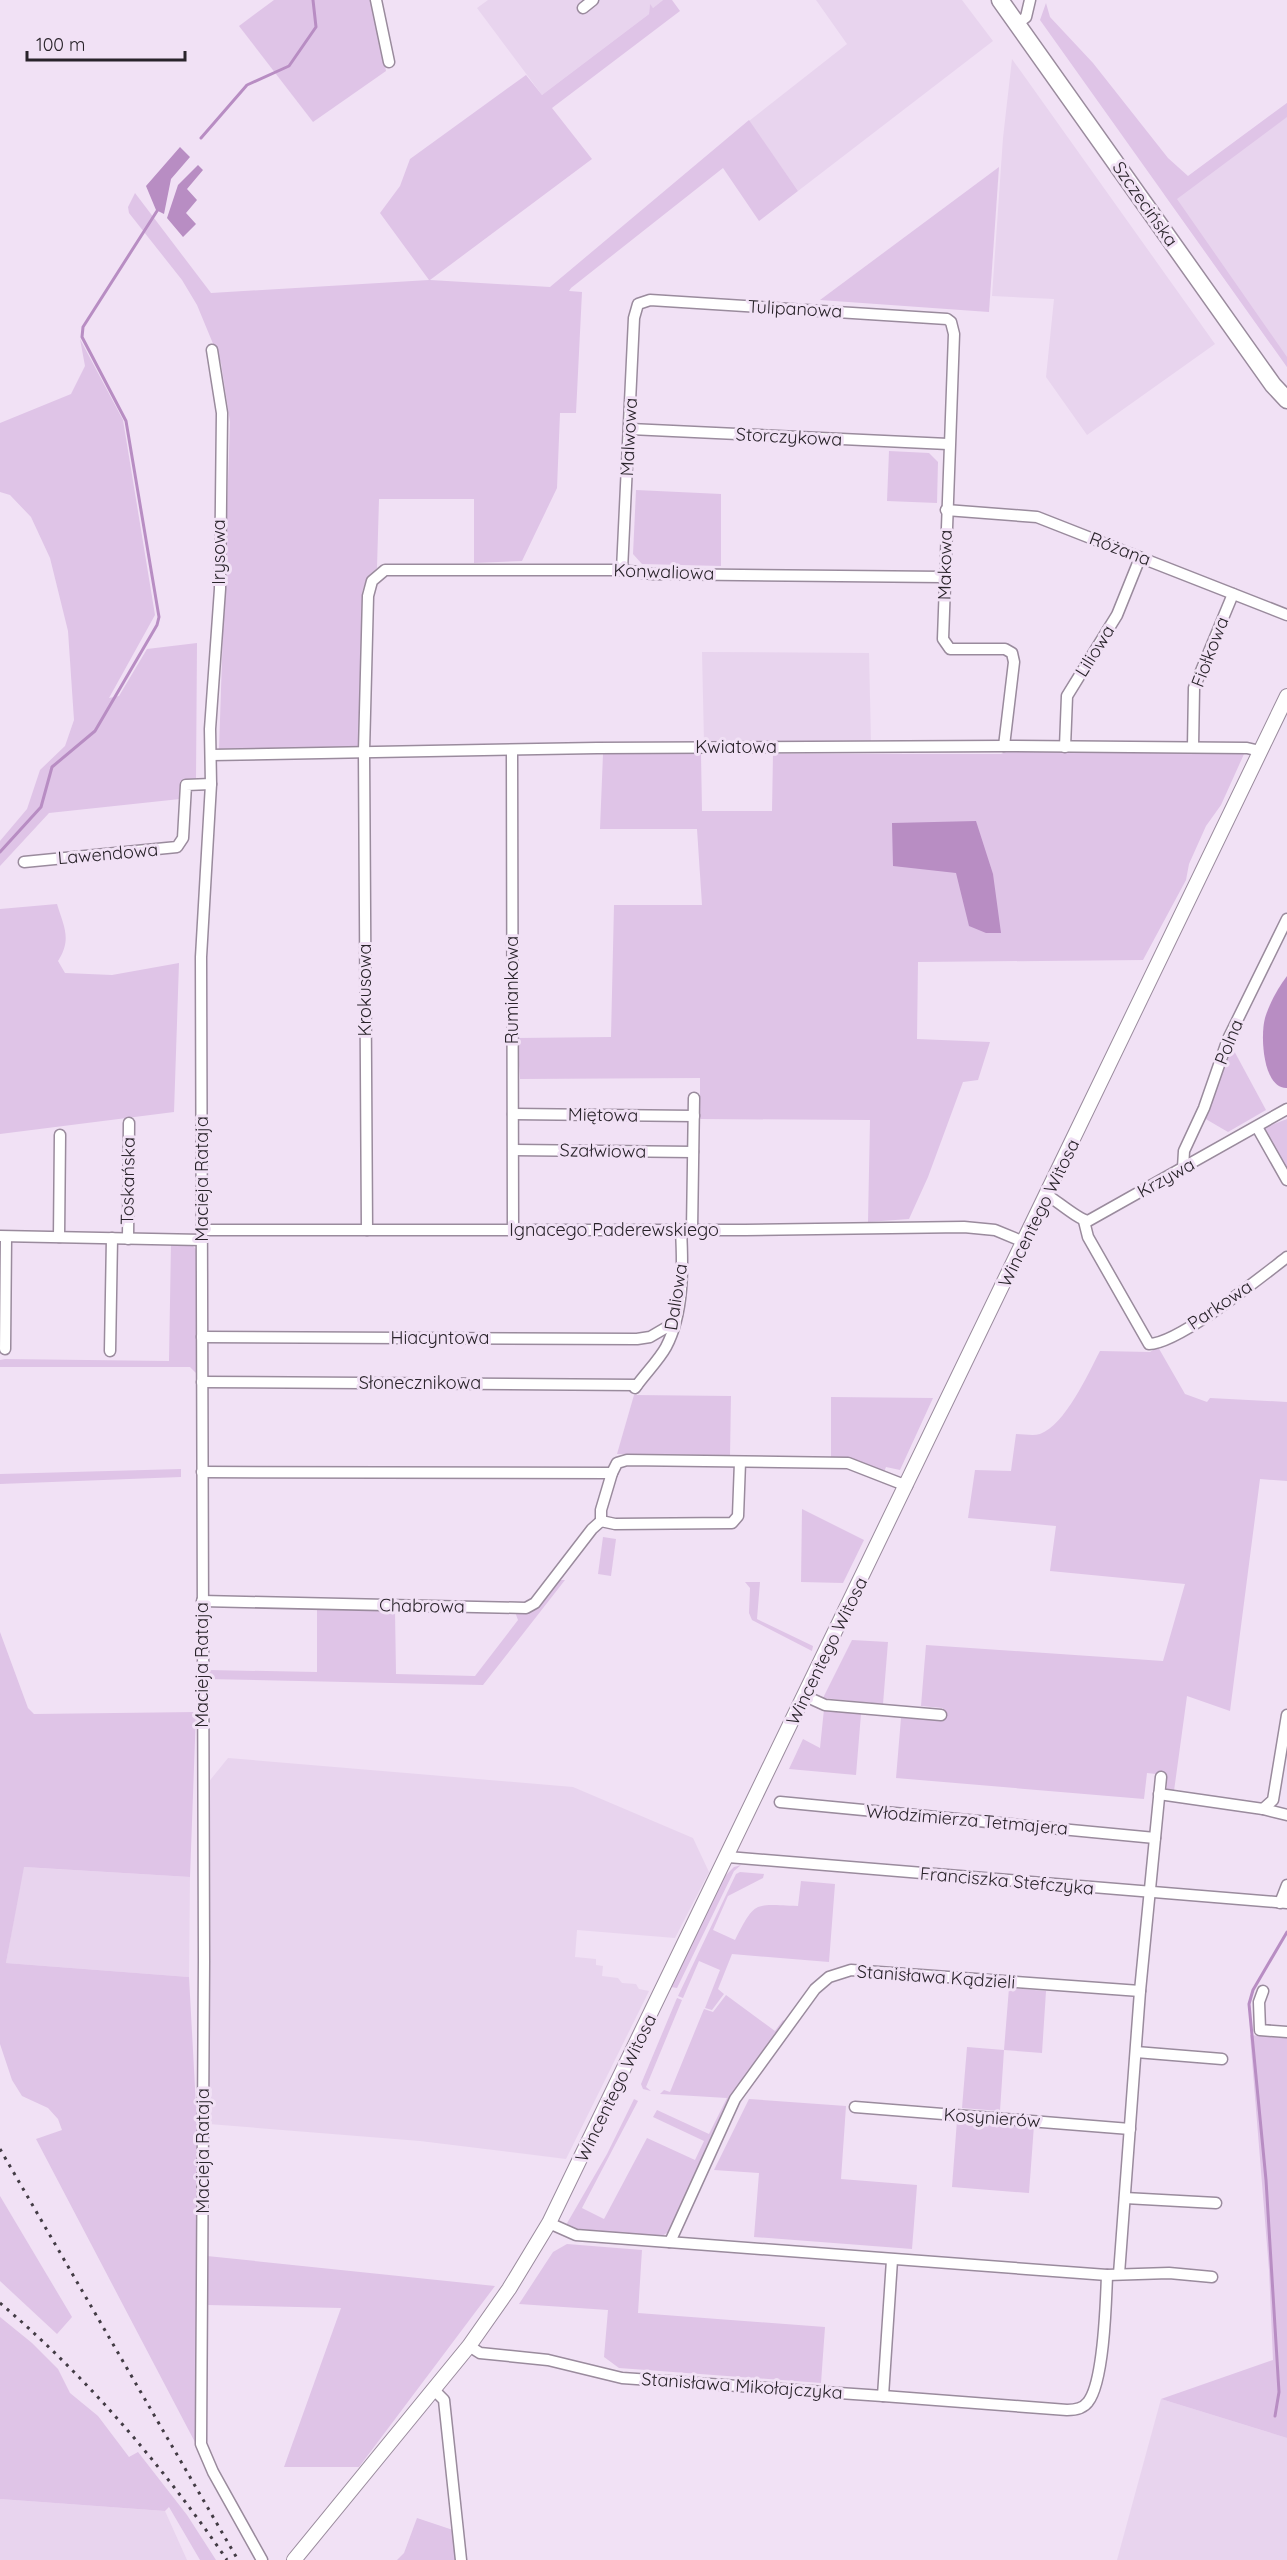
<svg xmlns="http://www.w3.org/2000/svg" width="1287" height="2560" font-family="Quicksand,sans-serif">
<rect width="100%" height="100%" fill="#f1e1f5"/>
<g fill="#e8d4ee">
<path d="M488,0H663L653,8L650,5L649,14L542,95L477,8Z"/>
<path d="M816,0H962L993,41L798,191L749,121L847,44Z"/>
<path d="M1012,59L1215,344L1087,435L1046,377L1054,299L992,296L1003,138Z"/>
<path d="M1287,103V367L1164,194Z"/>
<path d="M702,652L869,653L871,742H704Z"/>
<path d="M228,1758L573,1787L693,1838L709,1872L675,1938L577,1930L575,1957L596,1959V1965L603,1966L602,1976L618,1978L622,1983L636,1984L639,1989L649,1991L566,2159L420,2141L209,2124L207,1784Z"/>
<path d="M23,1867L190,1877L189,1977L6,1963Z"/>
<path d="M1161,2399L1287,2438V2560H1117Z"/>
<path d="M0,2499L165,2511L187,2560H0Z"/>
</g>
<g fill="#dfc4e7">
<path d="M274,0H371L386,71L313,122L239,26Z"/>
<path d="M663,0H672L680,11L552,108L592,159L430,280L550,287L749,120L798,191L759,221L723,168L571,288L569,291L582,292L576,413H560L557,488L522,561L474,563V499H379L377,568L367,577L362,592L360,747L219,749L230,422L221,363L197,305L182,280L129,213L128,207L135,193L211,293L429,280L380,213L400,186L410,159L526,75L542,95L649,14L650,4L653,8Z"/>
<path d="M1046,3L1050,17L1093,63L1168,158L1188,176L1287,103V117L1177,199L1287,357V367L1040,20Z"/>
<path d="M999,167L989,312L820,300Z"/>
<path d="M80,339L123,420L155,615L109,698L119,696L147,649L197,643L196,780L180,781V799L49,813L0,866V841L27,809L40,770L65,746L74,720L68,631L50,558L31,517L10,495L0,492V423L71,394L85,366Z"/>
<path d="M889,451L929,453L938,462L937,503L887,501Z"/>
<path d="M636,490L721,494V566L642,564L633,554Z"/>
<path d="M1011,750L1244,754L1221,805L1206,826L1189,864L1186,880L1143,960L918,962L917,1039L990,1042L978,1080L963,1082L928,1177L909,1219L868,1222L870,1120L700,1119V1078L520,1079L517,1038L611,1037L614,905H702L697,829H600L603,754H701L702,811H772L773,754H1001Z"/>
<path d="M57,904C64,927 72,939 58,961L65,973L112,975L179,963L174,1112L0,1134V909Z"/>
<path d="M1232,1047L1266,1110L1228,1132L1204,1118Z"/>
<path d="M1287,1119V1171L1263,1128Z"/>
<path d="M171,1243H190L198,1251L199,1376L190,1367H0V1360L5,1359L169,1361Z"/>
<path d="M1158,1347L1185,1394L1207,1402L1210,1398L1287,1402V1481L1260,1479L1230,1711L1187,1696L1174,1791L1167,1789L1165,1775L1147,1773L1144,1799L896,1778L901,1718L943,1720V1708L921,1706L926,1645L1163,1661L1185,1584L1050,1571L1056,1526L968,1518L975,1470L1011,1471L1016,1434C1024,1434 1033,1436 1040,1434C1065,1425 1088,1374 1100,1351L1150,1352Z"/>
<path d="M634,1395L731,1396L730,1455L617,1454Z"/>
<path d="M831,1397L933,1398L900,1470L886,1467L884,1472L852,1459L831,1458Z"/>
<path d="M181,1469V1477L0,1484V1474Z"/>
<path d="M802,1509L864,1540L843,1583L801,1582Z"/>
<path d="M603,1537L616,1539L611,1576L598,1574Z"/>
<path d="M559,1580H565L483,1685L205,1679L208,1670L317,1672V1610L395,1611L396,1674L475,1676L518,1620L515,1612L533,1611Z"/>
<path d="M745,1582H760L757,1619L813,1646L812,1651L752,1620L749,1613L750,1588Z"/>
<path d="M0,1632L28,1708L34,1714L196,1712L190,1877L24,1867L6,1963L189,1977L198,2143L197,2446L36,2139L62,2130L58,2119L48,2108L22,2096L12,2080L0,2044Z"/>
<path d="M852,1640L888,1642L883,1704L823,1698Z"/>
<path d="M824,1709L861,1714L856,1775L789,1769L803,1739L820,1748Z"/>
<path d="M741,1865L734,1871L677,1988L671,1987L724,1877L734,1867Z"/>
<path d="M740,1872L764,1874L763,1878L728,1896L713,1930L735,1940C756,1899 754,1905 798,1906L801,1881L835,1884L829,1962L732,1954L718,1989L724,1994L712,2010L705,2008L720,1970L699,1961L683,1998L678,1996L736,1874Z"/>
<path d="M1009,1988L1046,1991L1042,2053L1004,2050L1000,2111L962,2108L967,2047L1004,2050Z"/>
<path d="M726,1995L775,2031L783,2020L786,2022L741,2084L670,2231L662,2236L575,2230L566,2225L607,2154L634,2099L638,2101L582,2208L604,2219L647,2138L695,2160L704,2141L653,2117L657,2110L709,2134L727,2098L660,2094L664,2090L670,2092L704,2009L713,2012Z"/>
<path d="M677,1998L682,2000L646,2087L651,2091L643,2089L641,2084Z"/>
<path d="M1250,2035L1287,2038V2438L1161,2399L1273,2360L1269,2270Z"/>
<path d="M749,2099L846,2106L841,2179L917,2185L912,2249L754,2237L759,2173L714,2170Z"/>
<path d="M957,2120L1034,2125L1029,2193L952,2187Z"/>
<path d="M0,2196L72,2317L57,2334L0,2281Z"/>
<path d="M567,2244L642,2250L638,2313L825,2327L821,2383L619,2368L604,2357L608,2310L519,2304L553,2252Z"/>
<path d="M207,2256L495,2286L359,2467H284L341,2308L207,2305Z"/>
<path d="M0,2317L32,2343L58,2369L70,2393L98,2416L129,2457L138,2452L187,2515L216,2560H200L169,2507L165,2511L0,2499Z"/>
<path d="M417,2518L453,2530L456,2560H397L404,2553Z"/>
</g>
<g fill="#b88dc3">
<path d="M180,147L190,157L171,179L164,214L156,210L146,186Z"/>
<path d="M198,165L203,170L187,189L197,200L186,213L196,224L183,237L167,218L178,185Z"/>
<path d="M976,821L993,874L1001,933H986L969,926L956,873L893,866L892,823Z"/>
<path d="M1287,976V1088C1263,1089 1260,1036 1265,1018C1269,1004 1278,988 1287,976Z"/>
</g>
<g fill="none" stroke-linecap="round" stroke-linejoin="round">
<g stroke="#b88dc3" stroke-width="3">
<path d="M201,138L247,85L289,66L316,27L313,0"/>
<path d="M0,852L41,807L52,767L95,731L157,625L159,617L126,421L82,337L83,327L157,211"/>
<path d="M1275,2416L1279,2392L1266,2180L1249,2004L1253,1990L1287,1932"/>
</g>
<g stroke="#9a8b9d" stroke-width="13">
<g id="minor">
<path d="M376,0L389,62"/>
<path d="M583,8L593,0"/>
<path d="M1017,24L1026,17L1030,0"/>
<path d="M212,350L222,413L220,589L210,729L211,784L201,957L204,1961L201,2444L213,2472L262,2560"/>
<path d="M630,429L948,444"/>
<path d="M946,510L1037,517L1287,615"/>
<path d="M622,570L634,318L638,304L650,300L947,319L951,322L954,334L943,639L950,649H1005L1012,653L1014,662L1004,746"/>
<path d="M1065,747L1067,696L1117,615L1140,558"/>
<path d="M1193,747L1194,688L1233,594"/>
<path d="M512,750L513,1230"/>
<path d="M211,755L597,748L1004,746L1247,748L1260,751"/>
<path d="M24,862L177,847L183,838L186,785L211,784"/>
<path d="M513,1114L694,1116"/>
<path d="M1257,1127L1287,1180"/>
<path d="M514,1150L693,1152"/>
<path d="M1183,1168L1184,1151L1204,1108L1228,1039L1287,919"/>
<path d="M1047,1195C1057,1201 1079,1220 1088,1221L1287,1109"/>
<path d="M1084,1221L1088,1237L1149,1344C1178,1344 1261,1277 1287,1257"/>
<path d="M202,1230H745L964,1227L995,1230L1024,1242"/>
<path d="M367,1230L364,751L368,596L372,581L385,570H622L652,574L944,577"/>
<path d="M692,1230L694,1098"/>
<path d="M0,1236L202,1240"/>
<path d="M59,1237L60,1135"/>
<path d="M128,1239L129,1123"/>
<path d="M202,1337L637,1339L650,1337L674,1323"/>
<path d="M5,1349L6,1237"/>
<path d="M110,1351L112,1238"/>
<path d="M202,1382L637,1385"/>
<path d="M635,1388C644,1375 659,1360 666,1347C684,1313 683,1267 681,1230"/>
<path d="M202,1472L612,1473L601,1510V1521"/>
<path d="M612,1473L617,1463L627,1460L848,1463L907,1486"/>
<path d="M202,1601L526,1608L535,1603L592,1529L601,1521L615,1524L732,1523L738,1516L740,1462"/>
<path d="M805,1696L825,1705L941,1715"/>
<path d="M1159,1794L1263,1809L1287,1815"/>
<path d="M780,1802L1155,1838"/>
<path d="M1263,1809L1273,1800L1287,1715"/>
<path d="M728,1857L1287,1903"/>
<path d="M1280,1903L1287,1885"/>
<path d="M1263,1991L1259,2002L1260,2030L1287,2032"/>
<path d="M1136,2052L1222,2059"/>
<path d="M855,2107L1130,2129"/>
<path d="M1125,2198L1216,2203"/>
<path d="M549,2223L576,2235L1107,2275L1169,2273L1212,2277"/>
<path d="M670,2242L735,2099L815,1989L829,1977L851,1970L1140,1991"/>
<path d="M1119,2274L1140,1991L1161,1777"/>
<path d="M469,2346L480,2353L548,2360L622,2378L883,2396L892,2260"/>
<path d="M434,2390L444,2400L461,2560"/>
<path d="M883,2396L1067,2410C1075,2410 1083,2409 1088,2402C1104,2382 1106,2302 1107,2275"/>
</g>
</g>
<g stroke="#9a8b9d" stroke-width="16">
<path id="tertiary" d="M294,2560L469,2346L509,2289L549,2223L1287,696"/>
</g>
<g stroke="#9a8b9d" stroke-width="19">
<path id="secondary" d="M1000,0L1273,385L1287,400"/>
</g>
<use href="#minor" stroke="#fff" stroke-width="10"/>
<use href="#tertiary" stroke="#fff" stroke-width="14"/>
<use href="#secondary" stroke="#fff" stroke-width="16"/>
<g stroke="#423b44" stroke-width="3" stroke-dasharray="3 6" stroke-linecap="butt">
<path d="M0,2149L238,2560"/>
<path d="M0,2303C87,2377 162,2465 227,2560"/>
</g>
</g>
<g text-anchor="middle" stroke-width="6" stroke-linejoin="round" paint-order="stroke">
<g font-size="18" fill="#29232a" stroke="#f1e1f5">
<text transform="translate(1145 204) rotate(55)" y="6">Szczecińska</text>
<text transform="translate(795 309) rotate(3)" y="6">Tulipanowa</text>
<text transform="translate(629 437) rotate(-87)" y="6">Malwowa</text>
<text transform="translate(789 437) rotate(3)" y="6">Storczykowa</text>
<text transform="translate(1120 549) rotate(21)" y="6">Różana</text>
<text transform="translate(219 552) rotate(-90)" y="6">Irysowa</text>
<text transform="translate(945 565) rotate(-89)" y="6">Makowa</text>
<text transform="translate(664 572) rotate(2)" y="6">Konwaliowa</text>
<text transform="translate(1095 651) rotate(-58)" y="6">Liliowa</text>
<text transform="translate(1210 652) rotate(-69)" y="6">Fiołkowa</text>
<text x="736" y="753">Kwiatowa</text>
<text transform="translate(108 854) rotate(-5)" y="6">Lawendowa</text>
<text transform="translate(365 990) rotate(-90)" y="6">Krokusowa</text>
<text transform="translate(512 990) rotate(-90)" y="6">Rumiankowa</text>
<text transform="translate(1229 1042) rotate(-68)" y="6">Polna</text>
<text transform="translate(603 1115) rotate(1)" y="6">Miętowa</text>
<text transform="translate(603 1151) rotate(1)" y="6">Szałwiowa</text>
<text transform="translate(1166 1178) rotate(-29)" y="6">Krzywa</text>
<text transform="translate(202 1179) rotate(-90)" y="6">Macieja Rataja</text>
<text transform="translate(128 1181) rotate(-89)" y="6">Toskańska</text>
<text transform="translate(1039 1213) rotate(-64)" y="6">Wincentego Witosa</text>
<text x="614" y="1236">Ignacego Paderewskiego</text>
<text transform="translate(676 1297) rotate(-81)" y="6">Daliowa</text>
<text transform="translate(1220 1305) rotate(-34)" y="6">Parkowa</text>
<text x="440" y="1344">Hiacyntowa</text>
<text x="420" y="1389">Słonecznikowa</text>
<text transform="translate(422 1606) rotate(1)" y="6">Chabrowa</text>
<text transform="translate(827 1651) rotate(-64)" y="6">Wincentego Witosa</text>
<text transform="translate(202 1665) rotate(-90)" y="6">Macieja Rataja</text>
<text transform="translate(967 1820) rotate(5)" y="6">Włodzimierza Tetmajera</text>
<text transform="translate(1007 1881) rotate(5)" y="6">Franciszka Stefczyka</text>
<text transform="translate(936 1977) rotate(4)" y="6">Stanisława Kądzieli</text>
<text transform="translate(616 2088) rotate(-64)" y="6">Wincentego Witosa</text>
<text transform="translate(992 2118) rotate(4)" y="6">Kosynierów</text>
<text transform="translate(203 2151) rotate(-90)" y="6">Macieja Rataja</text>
<text transform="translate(742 2386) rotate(4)" y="6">Stanisława Mikołajczyka</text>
</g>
</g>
<path d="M27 51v9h158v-9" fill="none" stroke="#29232a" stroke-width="3"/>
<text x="36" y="51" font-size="18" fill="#29232a" stroke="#f1e1f5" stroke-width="4.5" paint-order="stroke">100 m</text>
</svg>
